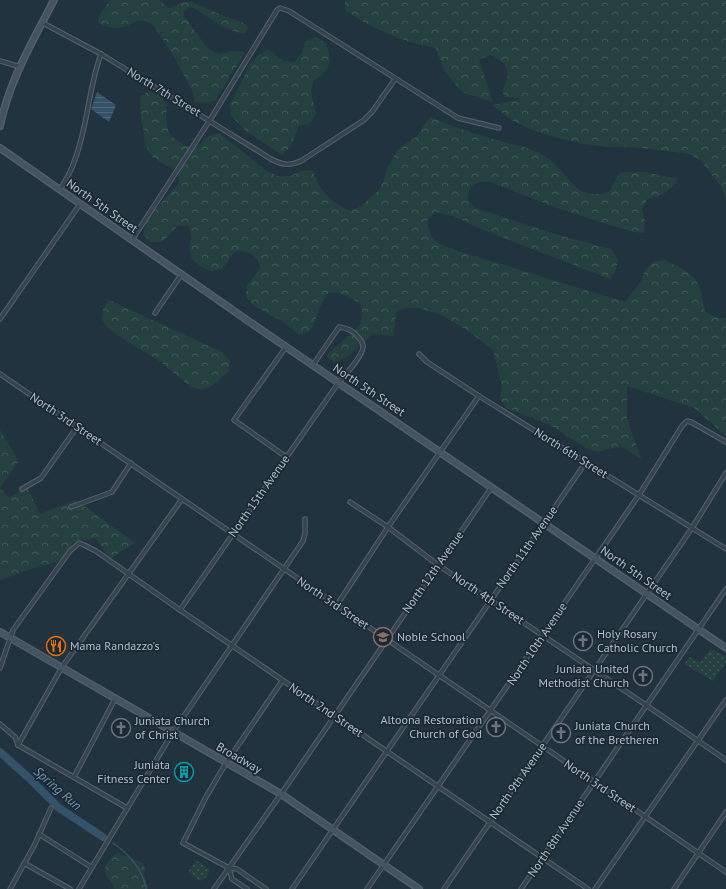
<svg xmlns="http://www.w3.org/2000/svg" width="726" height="889" font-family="'PT Sans',sans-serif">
<defs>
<pattern id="forest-crowns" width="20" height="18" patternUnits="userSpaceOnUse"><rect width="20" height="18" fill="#244140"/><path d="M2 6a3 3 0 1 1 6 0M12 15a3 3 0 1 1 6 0" fill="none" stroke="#415b5a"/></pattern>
<pattern id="park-dots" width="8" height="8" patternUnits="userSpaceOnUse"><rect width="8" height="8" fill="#244140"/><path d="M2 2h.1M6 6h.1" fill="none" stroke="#415b5a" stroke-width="1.8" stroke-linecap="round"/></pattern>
<pattern id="water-rules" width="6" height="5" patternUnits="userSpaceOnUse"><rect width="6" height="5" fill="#345268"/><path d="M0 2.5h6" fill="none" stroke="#4f697c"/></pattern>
</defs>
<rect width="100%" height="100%" fill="#223340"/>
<g fill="url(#forest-crowns)">
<path d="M110,0H159L169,8L184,2H192L219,14L242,22L248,27L244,34C233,31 222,27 213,20C205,16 199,10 191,7L184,11L183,17C197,27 201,50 220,54C223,54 228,52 232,51C235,51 240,52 244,52L240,62L233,71L216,100L205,103L195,102L192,90L172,53L153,25L146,21L137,20C126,30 111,30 98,23L100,15Z"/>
<path d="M345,0H726V198L720,185L700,160L689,154L635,147H612L589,145L554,137L532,130L510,119L492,105L522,99L505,97L502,91C512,73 509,63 490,55L479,60L493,102L462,92L444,70L436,48C401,42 375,30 345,10Z"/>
<path d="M316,37L326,43C333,62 330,70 313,81L311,92L316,114L310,123L299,126L290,147L282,155L246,131L231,116L230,105L250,64L258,55L268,49L283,61L294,62L302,53L305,42Z"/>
<path d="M149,91L160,95L167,105C164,133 169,138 193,149L200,145L207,136L219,133L267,171L278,176H290L301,171L313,170C319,191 331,203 351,211L362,205L379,190L384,180L387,169L398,149L417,136L430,117C453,127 476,134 500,141C513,145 531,147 543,155C570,170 571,203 609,192L620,172H644L679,179C668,191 664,196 647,199L642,210L645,221L644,233L634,232L613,226L554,207L491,182H479L470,187L467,199L475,208L565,237L611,249L618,259L616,270L610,279L476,227C463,220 450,214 435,212L427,221C431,244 438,243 458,251L625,302L641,281L645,270L653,262L665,260L686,271L695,279L701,290L705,312L716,317L726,318V436L694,408L627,386V419L641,459L620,446L598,452L588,449L548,424L506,408L500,398L502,387L493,350L468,331L440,314L418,308H406L396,312L394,336L372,334L346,358L335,362L326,356L360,325L363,314L360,303L340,293L329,292C318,305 319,316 310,331L300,335L283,322L254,306L246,297L247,286L261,267C254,254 250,251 235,251L222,269L211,271L201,267L192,259L189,249L191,238L189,226H178L162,242H151L143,235L148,217L179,183L178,171L158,161L150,154L145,144L144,132L141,120L140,97Z"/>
<path d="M109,300L222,352L230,360L229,371L212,386L202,390L191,387L157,359L137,348L109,329L102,320L103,309Z"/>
<path d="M0,430L19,461L0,488Z"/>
<path d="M27,487L40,514L76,500L135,543L109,559L96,538L73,542L66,560L30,569L0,580V488L9,498Z"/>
<path d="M117,853L143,863L145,869L144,874L148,889H114C113,884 111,881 108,878C100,868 109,859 117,853Z"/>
</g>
<g fill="url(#park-dots)">
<path d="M711,649L726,656V662L713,681L684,664L690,657L700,662Z"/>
<path d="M196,860L210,870L206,878L200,881L188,872Z"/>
</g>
<path fill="url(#water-rules)" d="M97,92L116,105L109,122L91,109Z"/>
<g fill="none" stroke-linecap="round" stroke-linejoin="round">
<path stroke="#345268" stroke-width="1.5" d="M113,843C128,853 144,871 146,889"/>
<path stroke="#345268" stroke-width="8" d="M0,752L29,778L59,808L103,837"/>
<g stroke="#54626d" stroke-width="5.5">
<g id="street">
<path d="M43,23L101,54L271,159C282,165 290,166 301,161L364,120L372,112L395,79"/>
<path d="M0,61L21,67"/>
<path d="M60,190C65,181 71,172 74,162C88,127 88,89 101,54"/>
<path d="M132,240L210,120L277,10L280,8L289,11L458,118L499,128"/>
<path d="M155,313L181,275"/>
<path d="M0,319L80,204"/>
<path d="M286,347L234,420L282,454L286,456"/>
<path d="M419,354L427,362L479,396L726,549"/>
<path d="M0,374L726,872"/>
<path d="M22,489L41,478L77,427"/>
<path d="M350,502L388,527L438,565L646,705L726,760"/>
<path d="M71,507L112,492L131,463"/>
<path d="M337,605L388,527L479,396"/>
<path d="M180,610L339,382C345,375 364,355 363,346C363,343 360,339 358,337C354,331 347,328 339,327L313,365"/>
<path d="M0,668L13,630L70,551L79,543L84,545L96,551L180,610L588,889"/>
<path d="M0,724L15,737L18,745"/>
<path d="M18,745L62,667L182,499"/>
<path d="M18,745L127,808"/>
<path d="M74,777L115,699"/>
<path d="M39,834L91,867"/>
<path d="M24,863L70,889"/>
<path d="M229,868L232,879L247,889"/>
<path d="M10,889L34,846L51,808"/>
<path d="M79,889L173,732L303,541L305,533V519"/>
<path d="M214,889L281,794L491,488"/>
<path d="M266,889L237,869L229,868L183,843L206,797L226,763L282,681"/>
<path d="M292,889L586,462"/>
<path d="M367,889L639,495L682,426L687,421L691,422L726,442"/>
<path d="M444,889L692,528L726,473"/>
<path d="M521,889L726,589"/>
<path d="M595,889L726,700"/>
<path d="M674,889L726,812"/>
</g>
</g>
<g stroke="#54626d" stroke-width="8">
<g id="secondary">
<path d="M0,126C9,81 33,41 54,0"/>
<path d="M0,148L257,327L726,648"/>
<path d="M0,632L281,794L419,889"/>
</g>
</g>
<use href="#street" stroke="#36444f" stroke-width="3.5"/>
<use href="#secondary" stroke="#445463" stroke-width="5.5"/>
</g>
<defs>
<g id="school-ring" transform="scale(1)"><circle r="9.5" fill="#1b2934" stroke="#8d6e63" stroke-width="1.5"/><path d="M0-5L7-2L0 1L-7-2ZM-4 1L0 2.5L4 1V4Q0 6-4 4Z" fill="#8d6e63"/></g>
<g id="church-ring" transform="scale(1)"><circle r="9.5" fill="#1b2934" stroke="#6b7280" stroke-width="1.5"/><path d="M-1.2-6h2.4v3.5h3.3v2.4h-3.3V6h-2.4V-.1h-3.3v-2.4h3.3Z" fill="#6b7280"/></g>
<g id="restaurant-ring" transform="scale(1)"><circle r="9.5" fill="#1b2934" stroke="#e8710a" stroke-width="1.5"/><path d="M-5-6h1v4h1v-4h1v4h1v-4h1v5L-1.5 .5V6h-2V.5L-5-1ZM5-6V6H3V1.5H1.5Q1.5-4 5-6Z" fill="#e8710a"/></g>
<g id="building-ring" transform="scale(1)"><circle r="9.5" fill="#1b2934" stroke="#0f9aa8" stroke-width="1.5"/><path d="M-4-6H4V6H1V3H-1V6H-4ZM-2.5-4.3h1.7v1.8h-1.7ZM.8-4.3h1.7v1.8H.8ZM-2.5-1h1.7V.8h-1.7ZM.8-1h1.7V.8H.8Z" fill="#0f9aa8"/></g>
</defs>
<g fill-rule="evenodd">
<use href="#school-ring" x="383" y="637"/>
<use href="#church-ring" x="583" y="641"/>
<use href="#restaurant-ring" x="56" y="646"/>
<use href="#church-ring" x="643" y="676"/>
<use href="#church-ring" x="496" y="727"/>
<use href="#church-ring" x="121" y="728"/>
<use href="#church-ring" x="561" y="733"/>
<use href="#building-ring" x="184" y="772"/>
</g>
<g text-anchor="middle" stroke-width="3.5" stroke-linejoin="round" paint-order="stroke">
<g font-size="12" fill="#b2bfca" stroke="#1b2934">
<text transform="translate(164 92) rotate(31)" y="4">North 7th Street</text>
<text transform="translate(102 206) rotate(35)" y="4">North 5th Street</text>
<text transform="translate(369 390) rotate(34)" y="4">North 5th Street</text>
<text transform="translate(66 419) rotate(34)" y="4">North 3rd Street</text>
<text transform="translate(571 453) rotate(32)" y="4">North 6th Street</text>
<text transform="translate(259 496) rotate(-55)" y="4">North 15th Avenue</text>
<text transform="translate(527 547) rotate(-55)" y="4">North 11th Avenue</text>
<text transform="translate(433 572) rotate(-55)" y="4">North 12th Avenue</text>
<text transform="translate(636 573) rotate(35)" y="4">North 5th Street</text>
<text transform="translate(488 598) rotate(34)" y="4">North 4th Street</text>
<text transform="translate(333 603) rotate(34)" y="4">North 3rd Street</text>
<text transform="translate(537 644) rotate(-56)" y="4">North 10th Avenue</text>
<text transform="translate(326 710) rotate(34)" y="4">North 2nd Street</text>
<text transform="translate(239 758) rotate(30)" y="4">Broadway</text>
<text transform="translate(518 781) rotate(-55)" y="4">North 9th Avenue</text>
<text transform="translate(600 786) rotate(34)" y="4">North 3rd Street</text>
<text transform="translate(556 838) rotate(-56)" y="4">North 8th Avenue</text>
</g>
<g font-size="12" fill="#b2bfca" stroke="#1b2934" text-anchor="start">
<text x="597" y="638">Holy Rosary<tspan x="597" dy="14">Catholic Church</tspan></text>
<text x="397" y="641">Noble School</text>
<text x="70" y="650">Mama Randazzo's</text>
<text x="629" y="673" text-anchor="end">Juniata United<tspan x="629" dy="14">Methodist Church</tspan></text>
<text x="482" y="724" text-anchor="end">Altoona Restoration<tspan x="482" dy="14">Church of God</tspan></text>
<text x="135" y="725">Juniata Church<tspan x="135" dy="14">of Christ</tspan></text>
<text x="575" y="730">Juniata Church<tspan x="575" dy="14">of the Bretheren</tspan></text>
<text x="170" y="769" text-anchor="end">Juniata<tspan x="170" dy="14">Fitness Center</tspan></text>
</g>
<g font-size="13" font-style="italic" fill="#7096b0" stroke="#1b2934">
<text transform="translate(58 788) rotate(41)" y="5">Spring Run</text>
</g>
</g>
</svg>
